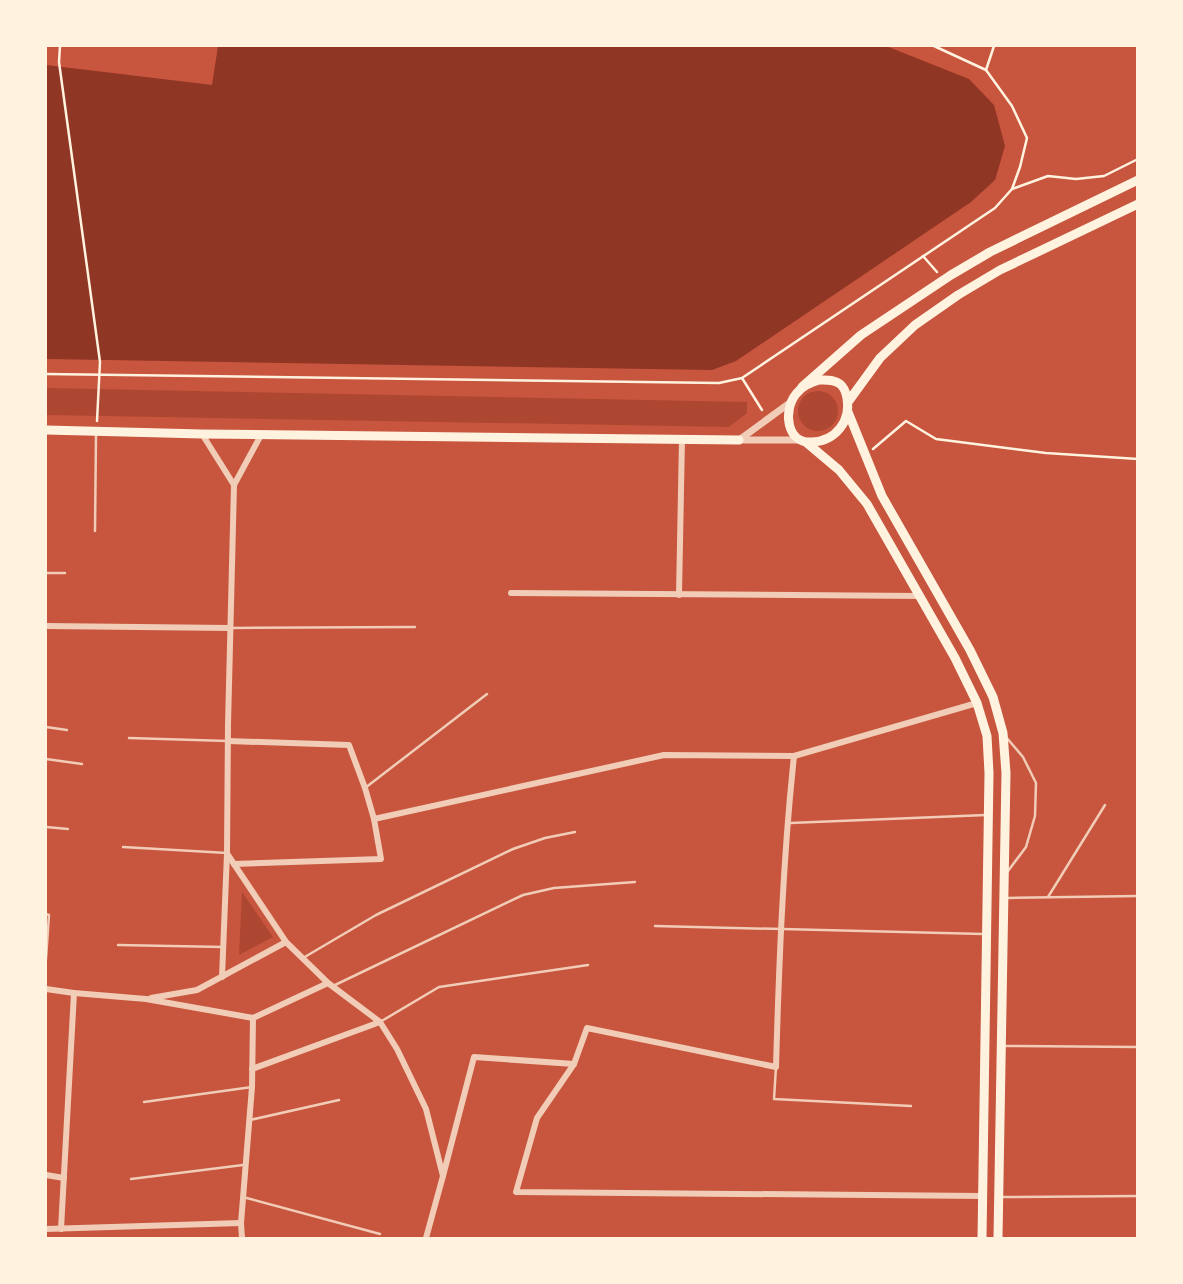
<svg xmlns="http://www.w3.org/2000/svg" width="1183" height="1284" font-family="'Roboto Condensed',sans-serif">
<rect width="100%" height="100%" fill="#c8553d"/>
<g fill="#ae4732">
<path d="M46,388L747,402V413L729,427L46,415Z"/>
<circle cx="818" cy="411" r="20"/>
<path d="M242,892L273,937L239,955Z"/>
</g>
<path fill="#8f3625" d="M218,46H886L969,79L994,105L1005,146L995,180L971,202L736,361L712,370L46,359V65L212,85Z"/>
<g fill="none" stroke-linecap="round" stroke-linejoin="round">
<g stroke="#fff3e0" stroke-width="2.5">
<path d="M60,46L59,62L100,362L97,421"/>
<path d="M986,70L994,46"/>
<path d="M1012,189L1048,176L1076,179L1104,176L1138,159"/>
<path d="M923,256L937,272"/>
<path d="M46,374L719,383L742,378L995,208L1012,189L1020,167L1027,138L1012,106L986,70L934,46"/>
<path d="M742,378L762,410"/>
<path d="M873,449L906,421L936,439L1046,453L1138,459"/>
</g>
<g stroke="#f1ccb7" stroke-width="2.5">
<path d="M95,531L96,435"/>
<path d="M46,573H65"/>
<path d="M230,628L415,627"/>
<path d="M46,727L67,730"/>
<path d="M1006,737L1023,757L1036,783L1035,816L1026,847L1008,871"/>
<path d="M129,738L228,741"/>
<path d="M46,759L82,764"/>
<path d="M365,788L487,694"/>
<path d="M790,823L986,815"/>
<path d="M46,827L68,829"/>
<path d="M123,847L227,853"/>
<path d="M1048,897L1105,805"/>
<path d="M1007,898L1138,896"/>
<path d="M46,914L49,915L46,959"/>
<path d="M655,926L983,934"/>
<path d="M118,945L224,947"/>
<path d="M303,958L376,915L513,849L545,838L575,832"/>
<path d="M335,985L523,895L554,888L635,882"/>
<path d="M380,1022L439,987L588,965"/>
<path d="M1005,1046L1138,1047"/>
<path d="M776,1067L774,1099L911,1106"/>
<path d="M144,1102L252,1087"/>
<path d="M250,1120L339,1100"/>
<path d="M131,1179L243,1165"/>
<path d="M243,1197L380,1234"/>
<path d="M1003,1197L1138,1196"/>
</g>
<g stroke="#f1ccb7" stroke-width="6">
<path d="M202,434L234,485"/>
<path d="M511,593L920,596"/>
<path d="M679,595L682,439"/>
<path d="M46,626L230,628"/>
<path d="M228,741L349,745L365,788L374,819L381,859L234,864"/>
<path d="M794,756C783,859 779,963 776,1067L587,1028L574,1064L537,1118L516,1192L982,1196"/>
<path d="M374,819L664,755L794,756L977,703"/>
<path d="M228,855L286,942L328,983L380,1022L397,1049L426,1109L443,1176L426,1238"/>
<path d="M222,977L227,853L228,725L234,485L261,435"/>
<path d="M46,989L74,993L146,999L253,1018L328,983"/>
<path d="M151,998L197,990L286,942"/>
<path d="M252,1069L380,1022"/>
<path d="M46,1175L64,1178"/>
<path d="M443,1176L474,1057L574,1064"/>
<path d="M46,1229L241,1223"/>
<path d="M61,1229L74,993"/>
<path d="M242,1238L241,1223L252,1087L253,1018"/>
</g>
<g stroke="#f1ccb7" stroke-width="7">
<path d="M739,440L791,402"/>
<path d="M740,440H801"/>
</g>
<g stroke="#fff3e0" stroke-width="9">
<path d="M819,380C826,380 834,379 840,384C844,387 846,393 847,398C851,421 836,441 812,442C786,444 783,410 796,394C802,386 810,383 819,380Z"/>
<path d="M802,387L861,335L951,275L990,252L1138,180"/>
<path d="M848,402L880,358L915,325L958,295L1000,270L1138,204"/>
<path d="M848,412L882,496L970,650L993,697L1003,733L1006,773L998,1238"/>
<path d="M46,430L202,434L739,440"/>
<path d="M807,443L839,470L867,504L955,658L977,703L987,736L989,773L982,1238"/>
</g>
</g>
<rect width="1183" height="1284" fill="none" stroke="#fff3e0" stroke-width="94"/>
</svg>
